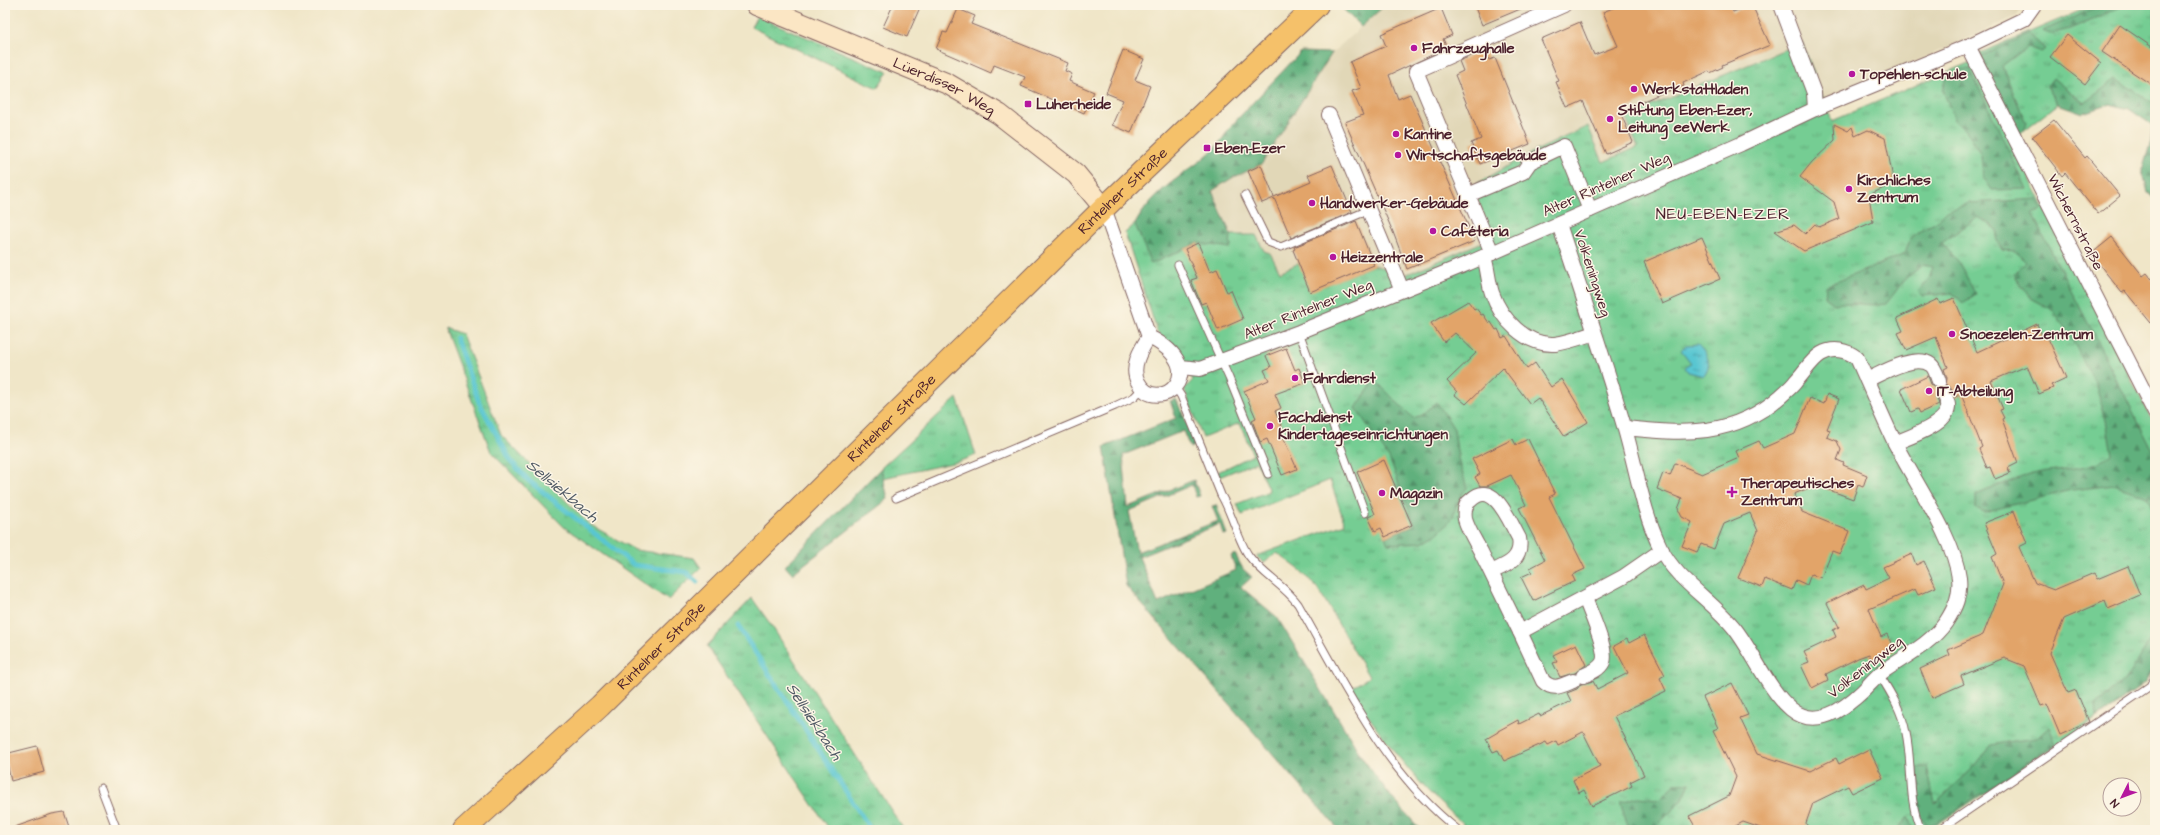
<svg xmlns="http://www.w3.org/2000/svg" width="2160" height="835" font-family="'Architects Daughter',sans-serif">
<defs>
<pattern id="grass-tufts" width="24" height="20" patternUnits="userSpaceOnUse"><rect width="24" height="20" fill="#75cd93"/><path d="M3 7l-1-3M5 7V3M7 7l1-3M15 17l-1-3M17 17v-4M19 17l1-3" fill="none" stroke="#62a678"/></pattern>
<pattern id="forest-firs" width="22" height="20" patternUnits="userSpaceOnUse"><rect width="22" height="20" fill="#60b07d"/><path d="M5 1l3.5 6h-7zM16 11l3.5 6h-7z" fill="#518f67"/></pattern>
<pattern id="water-ripples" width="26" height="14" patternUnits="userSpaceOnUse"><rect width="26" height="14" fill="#59c6d1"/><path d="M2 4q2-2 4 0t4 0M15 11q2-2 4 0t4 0" fill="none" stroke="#4ca0aa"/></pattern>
</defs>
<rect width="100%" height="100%" fill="#fcf5e5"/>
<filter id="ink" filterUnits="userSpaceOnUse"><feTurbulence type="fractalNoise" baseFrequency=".025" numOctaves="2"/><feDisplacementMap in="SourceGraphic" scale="8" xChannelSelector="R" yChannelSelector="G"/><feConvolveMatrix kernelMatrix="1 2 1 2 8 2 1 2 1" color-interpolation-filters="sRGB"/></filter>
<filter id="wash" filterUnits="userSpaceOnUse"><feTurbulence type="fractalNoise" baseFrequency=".012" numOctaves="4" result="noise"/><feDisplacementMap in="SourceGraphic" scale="16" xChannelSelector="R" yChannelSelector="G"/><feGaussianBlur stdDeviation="0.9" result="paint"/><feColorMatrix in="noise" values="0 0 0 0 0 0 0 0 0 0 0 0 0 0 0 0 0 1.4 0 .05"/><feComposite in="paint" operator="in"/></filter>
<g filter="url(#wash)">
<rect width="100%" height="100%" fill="#f0e6c8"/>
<g fill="#e1d7b7">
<path d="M1385,5H1773L1792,47L1625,117L1639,147L1603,162L1587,127L1529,154L1473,186L1492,238L1405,275L1374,265L1310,292L1280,273L1270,253L1264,251L1256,235H1231L1212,191L1232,178L1261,165L1332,53Z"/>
<path d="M1786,5H2023L2017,16L1825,102Z"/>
</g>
<g fill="url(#grass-tufts)" stroke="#60765f">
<path d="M2094,5H2155V104L2084,103L2047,86L2058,104L2017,136L1977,58L1980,53Z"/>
<path d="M757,16L888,72L877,88L751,27Z"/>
<path d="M1802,42L1832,121L1971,62L2155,426V666L2146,682L2097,719L1929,830H1471C1419,790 1386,741 1349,689L1369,677L1319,590L1300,570L1277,553L1264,563L1256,556L1345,524L1330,480L1242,515L1237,504L1269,491L1256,462L1219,477L1218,472L1253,455L1240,423L1203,438L1184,389L1193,380L1180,354L1158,334L1125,233L1135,224L1212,191L1231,235H1256L1264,251L1270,253L1280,272L1299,263L1310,291L1374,265L1405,275L1492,238L1473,186L1529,154L1588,126L1603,162L1638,147L1625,117Z"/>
<path d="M445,328L462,334L501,435L589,524L635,550L694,558L701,568L668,600L564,527L491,452Z"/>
<path d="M957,398L976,455L957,462L883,478L881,468Z"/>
<path d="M752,598L773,628L904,830H830L707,646Z"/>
</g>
<g fill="url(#forest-firs)" stroke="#556854">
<path d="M1339,5H1385L1361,27Z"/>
<path d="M2101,5H2125L2070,29L2050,34L2042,31Z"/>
<path d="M2029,34L2045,49L2041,52L2027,47L2002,66L2026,123L2023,132L2017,136L1977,58Z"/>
<path d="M1301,52L1332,53L1261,165L1232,178L1212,191L1231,235L1230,248L1198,243L1151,264L1135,224C1156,186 1184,177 1214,149C1221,142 1226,133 1232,125C1255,100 1278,76 1301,52Z"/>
<path d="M1963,69H1970L2027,189L1992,190L1983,177L1981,155L1969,134L1956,122L1943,91L1947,76Z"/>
<path d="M2053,78L2084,103L2116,79L2155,104V199L2148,192L2142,171L2151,141L2152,125L2129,109L2110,104L2083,113L2058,104L2047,86Z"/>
<path d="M2038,199L2043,209L2032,213L2155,455V514L2147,497L2114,485L2072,490L1984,512L1976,508V495C1996,486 2017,478 2038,473C2062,467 2093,471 2112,454L2106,420L2095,383L2076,347L2053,310L2029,297L2014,274L2026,261L2015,251L2002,250L1996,238L1997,232L1992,225L1978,217L1942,243L1958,261L1976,294L1963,303L1952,293L1922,296L1918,291L1929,279L1933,267L1923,265L1906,278L1886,304C1868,307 1852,301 1834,304L1825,297L1826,286L1905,254L1910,239L1922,229L1935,223L1947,211L1969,203Z"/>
<path d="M1375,380L1413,418L1422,415L1437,402L1454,429L1458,458L1467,488L1461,495L1451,520L1439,532L1423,542L1388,544L1385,537L1415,525L1389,458L1356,408Z"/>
<path d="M1176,399L1197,445L1190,448L1183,431L1123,455L1128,507L1194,480L1200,496L1196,497L1192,485L1129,511L1137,552L1218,521L1212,506L1216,505L1227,534L1223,535L1220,524L1139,557L1158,603L1236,570L1231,556L1235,554L1243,569L1252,577L1241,587L1277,617L1363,759L1393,799L1421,830H1339L1126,586L1104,447L1176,418L1170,401Z"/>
<path d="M881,468L888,499L792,574L785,566Z"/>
<path d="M2155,631V666L2146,682L2097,719L2096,705L2130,674Z"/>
<path d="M2049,727L2056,744L1935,824L1926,825L1920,816L1917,767H1927L1935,804L1973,768L1992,745L2012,741L2037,738Z"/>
<path d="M1690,783L1682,801L1652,830H1629L1620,802L1638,797L1660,799L1674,784Z"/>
<path d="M1908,817L1913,830H1897Z"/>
</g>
<path fill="url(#water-ripples)" stroke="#52727e" d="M1698,344C1708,354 1713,365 1703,376L1688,372L1685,368L1691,363L1681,350L1686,345Z"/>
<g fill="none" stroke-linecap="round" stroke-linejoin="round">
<g stroke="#59c6d1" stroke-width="5">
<path d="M456,338L479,402L511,461L528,480L634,565L686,572L697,582"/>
<path d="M738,626L871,830"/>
</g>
</g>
<g id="blocks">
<g fill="#e2a469">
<path d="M893,5H921L907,37L883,27Z"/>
<path d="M1474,5H1530L1482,25Z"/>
<path d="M1620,5H1730L1733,12L1752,5L1770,45L1722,65L1723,67L1710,73L1709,71L1683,83L1684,86L1669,92L1668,90L1620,112L1633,142L1606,154L1583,101L1567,108L1556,82L1559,81L1541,39L1580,22L1594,55L1618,46L1603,12Z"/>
<path d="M1441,8L1452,35L1443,39L1447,48L1389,75L1398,99L1410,94L1475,241L1407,269L1393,232L1345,122L1363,115L1352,91L1361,88L1350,62L1386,46L1381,34Z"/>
<path d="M958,9L975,16L971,24L1068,63L1065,71L1072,74L1069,81L1094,92L1084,113L1021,86L1025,77L994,65L991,73L936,49L943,32L947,33Z"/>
<path d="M2120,25L2155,49V87L2102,52Z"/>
<path d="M2067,35L2101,63L2085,84L2050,57Z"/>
<path d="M1123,50L1144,59L1135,80L1150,86L1131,133L1112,125L1123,100L1106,93Z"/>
<path d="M1485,50L1489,60L1495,58L1530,144L1480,164L1471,143L1481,139L1455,75L1463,71L1459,61Z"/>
<path d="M2054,120L2085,158L2087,156L2120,196L2098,214L2065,173L2062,176L2032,137Z"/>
<path d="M1834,124L1848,131L1852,127L1855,136L1868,130L1885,138L1894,183L1869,195L1873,222L1804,251L1775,231L1794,225L1805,234L1815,224L1819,227L1839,219L1834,202L1800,177L1812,162L1835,140Z"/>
<path d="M1261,165L1274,197L1311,181L1308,175L1332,165L1352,212L1291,238L1274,198L1262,203L1248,171Z"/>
<path d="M1356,221L1374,265L1310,292L1293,250L1295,249L1294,247Z"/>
<path d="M1702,237L1720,279L1662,304L1644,262Z"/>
<path d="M2112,237L2143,276L2147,273L2155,283V328L2125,291L2122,293L2091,254Z"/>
<path d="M1198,243L1210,272L1217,269L1227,292L1231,290L1243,319L1218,330L1206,302L1201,304L1191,280L1197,278L1185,249Z"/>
<path d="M1954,298L1977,352L2037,324L2043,338L2047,336L2066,378L2051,385L2053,388L2039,394L2027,366L1991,381L2003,409L2000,410L2004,418L2002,419L2018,463L2008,468L2010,473L1995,479L1990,467L1987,468L1979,449L1982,447L1961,394L1955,397L1950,387L1946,385L1947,378L1944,369L1948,367L1936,337L1906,350L1898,333L1903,331L1897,318L1938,299L1940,304Z"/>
<path d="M1468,301L1474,309L1476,308L1481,315L1483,314L1489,323L1491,322L1496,330L1498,329L1502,338L1506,336L1527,369L1535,363L1551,387L1562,379L1588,422L1564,437L1538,398L1530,404L1503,368L1466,404L1455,395L1457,392L1447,381L1476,353L1455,333L1444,342L1431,323Z"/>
<path d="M1286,348L1295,370L1299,368L1305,383L1275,394L1281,408L1275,411L1284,432L1281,433L1297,469L1282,475L1267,439L1260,442L1252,420L1256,418L1244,391L1269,380L1264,370L1271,367L1266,356Z"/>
<path d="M1928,376L1931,384L1937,389L1936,396L1939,404L1920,413L1918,409L1911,412L1901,389Z"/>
<path d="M1827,394L1839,399L1827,429L1830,430L1827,437L1837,441L1841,450L1837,460L1844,463L1843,465L1867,475L1863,487L1858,485L1853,499L1816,485L1794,494L1802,512L1849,531L1840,554L1832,551L1821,578L1811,574L1807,585L1796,580L1792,590L1765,579L1762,587L1738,578L1758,531L1750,513L1724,524L1714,549L1701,544L1697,552L1682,546L1692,522L1682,517L1678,509L1682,499L1657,489L1663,473L1670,476L1675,463L1702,474L1739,458L1736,451L1738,450L1759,441L1763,448L1795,434L1810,398L1824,404Z"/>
<path d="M1513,439L1516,445L1528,439L1555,494L1549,497L1585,569L1572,575L1575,581L1533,601L1521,577L1532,572L1530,568L1545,560L1519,508L1526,505L1511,475L1487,486H1480L1475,477L1480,474L1472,459Z"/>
<path d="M1384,460L1412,525L1385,537L1381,528L1375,531L1368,517L1375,514L1357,472Z"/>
<path d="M2014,511L2027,543L2019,547L2035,583L2054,590L2094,573L2097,579L2128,566L2140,595L2108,609L2105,601L2064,619L2050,653L2068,693L2076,690L2089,722L2060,735L2047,704L2041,706L2024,666L2004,658L1961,676L1964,684L1932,698L1920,669L1950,655L1948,650L1983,635L2003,584L1992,557L1997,554L1984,523Z"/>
<path d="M1912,554L1916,565L1924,561L1936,587L1918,595L1915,589L1869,609L1881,637L1887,634L1895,651L1872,661L1869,654L1858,658L1826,674L1828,680L1812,688L1801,665L1809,662L1804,652L1836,637L1833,630L1839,627L1827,603L1864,585L1866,589L1889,578L1883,567Z"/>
<path d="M1644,635L1665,675L1660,678L1666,691L1614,716L1644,775L1630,782L1632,786L1592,806L1584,790L1579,793L1573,780L1600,766L1583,732L1558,745L1556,741L1548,745L1546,742L1504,761L1498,750L1493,752L1486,739L1498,732V731L1518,720L1519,724L1539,714L1540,716L1571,701L1567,693L1577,689L1581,684L1593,681L1597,689L1628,673L1614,646L1627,639L1629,643Z"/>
<path d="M1576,644L1586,665L1575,673L1560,677L1553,663L1557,662L1553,655Z"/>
<path d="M1732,683L1748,715L1740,718L1757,754L1810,771L1836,758L1839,764L1869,749L1883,778L1852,793L1848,786L1813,803L1806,823L1809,830H1766L1743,822L1728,830H1697L1689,816L1729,796L1736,777L1713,730L1718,728L1703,697Z"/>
<path d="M37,746L44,772L11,781L5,754Z"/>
<path d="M64,812L70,830H15V827L52,814Z"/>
</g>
</g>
</g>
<g filter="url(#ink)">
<use href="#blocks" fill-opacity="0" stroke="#846562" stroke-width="1"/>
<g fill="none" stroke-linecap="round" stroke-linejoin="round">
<g stroke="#846562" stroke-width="9">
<g id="lane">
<path d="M1245,195L1268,242L1281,247L1369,210"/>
<path d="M1178,265L1229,378L1268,474"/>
<path d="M1299,332L1365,513"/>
<path d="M1175,387L1181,396L1221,495C1232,513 1238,541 1249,556C1263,575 1284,585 1298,604C1343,683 1385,773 1458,830"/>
<path d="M896,498L1115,406L1134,397L1142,389"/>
<path d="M1879,674C1891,693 1902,711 1906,733C1913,765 1907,799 1921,830"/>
<path d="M101,788L117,830"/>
<path d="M1939,830L2150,686L2155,676"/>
</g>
</g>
<g stroke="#846562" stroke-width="16">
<g id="street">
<path d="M1781,5L1814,93L1815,109"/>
<path d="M1968,46L2155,413"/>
<path d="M1329,115L1402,290"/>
<path d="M1468,195L1416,71L1564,5"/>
<path d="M1104,208L1149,337C1216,370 1157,418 1138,382C1130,367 1141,349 1149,337"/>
<path d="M1559,224C1581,291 1604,358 1624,426C1636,466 1642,511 1661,549C1676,580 1713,601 1735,629C1753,652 1769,691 1791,709C1816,730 1844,709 1863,691C1869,685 1875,678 1881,673C1902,658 1931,644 1946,622C1955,608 1961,595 1959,578C1954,537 1914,482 1895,443C1882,416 1870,387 1857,358C1847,350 1833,347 1821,354C1811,360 1804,373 1796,381C1792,387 1786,391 1781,396C1733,438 1683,434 1625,428"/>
<path d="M1492,253L1468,195L1523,172L1530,162L1564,146L1590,210"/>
<path d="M1484,257C1488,269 1488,281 1492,293C1501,319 1526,346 1555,344C1569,342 1582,337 1594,333"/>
<path d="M1181,367L1200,369L1221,361L1299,332L1469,263L1741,144L1815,109L1968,46L2024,19L2034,5"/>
<path d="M1867,380C1882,373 1916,353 1931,365C1935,368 1937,376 1939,381"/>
<path d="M1895,443C1909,437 1947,425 1948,407C1949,403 1945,397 1944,393"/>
<path d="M1491,572C1507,565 1523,559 1519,538C1510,523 1494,478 1471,500C1465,504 1464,512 1465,519C1468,530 1476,542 1481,552C1494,579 1507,605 1520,632L1623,577L1662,550"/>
<path d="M1520,632L1543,681C1553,691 1561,686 1573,681"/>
<path d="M1583,676C1590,673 1599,670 1603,662C1608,650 1590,612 1585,598"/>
</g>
</g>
<g stroke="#846562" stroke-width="22">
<g id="secondary">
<path id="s1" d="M757,5L948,84L999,114L1076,174L1104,208"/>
</g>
</g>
<g stroke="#846562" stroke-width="24">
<g id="primary">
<path id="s2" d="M464,830L600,706L1104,208L1317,5"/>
</g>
</g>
<use href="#lane" stroke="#fff" stroke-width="7"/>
<use href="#street" stroke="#fff" stroke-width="14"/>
<use href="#secondary" stroke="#fbe6c4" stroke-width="20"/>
<use href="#primary" stroke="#f5c16b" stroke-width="22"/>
</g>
</g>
<g fill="#b5179e" stroke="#fcf5e5" stroke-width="1.5">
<circle cx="1414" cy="48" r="4"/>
<circle cx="1852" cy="74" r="4"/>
<circle cx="1634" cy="89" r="4"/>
<rect x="1024" y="100" width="8" height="8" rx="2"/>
<circle cx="1610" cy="119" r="4"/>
<circle cx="1396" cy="134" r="4"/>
<rect x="1203" y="144" width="8" height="8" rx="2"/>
<circle cx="1398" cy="155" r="4"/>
<circle cx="1849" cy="189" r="4"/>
<circle cx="1312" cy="203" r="4"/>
<circle cx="1433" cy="231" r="4"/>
<circle cx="1333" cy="257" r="4"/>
<circle cx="1952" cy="334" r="4"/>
<circle cx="1295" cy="378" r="4"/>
<circle cx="1929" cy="391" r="4"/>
<circle cx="1270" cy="426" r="4"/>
<path d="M1730 486h4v4h4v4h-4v4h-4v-4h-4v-4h4z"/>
<circle cx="1382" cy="493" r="4"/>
</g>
<g text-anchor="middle" stroke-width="3" stroke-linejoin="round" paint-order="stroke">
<g font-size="15" font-weight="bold" fill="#4a1f2b" stroke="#fcf5e5" text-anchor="start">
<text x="1422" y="53">Fahrzeughalle</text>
<text x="1860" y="79">Topehlen-schule</text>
<text x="1642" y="94">Werkstattladen</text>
<text x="1036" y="109">Luherheide</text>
<text x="1618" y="115">Stiftung Eben-Ezer,<tspan x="1618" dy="17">Leitung eeWerk</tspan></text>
<text x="1404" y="139">Kantine</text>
<text x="1215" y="153">Eben-Ezer</text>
<text x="1406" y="160">Wirtschaftsgebäude</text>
<text x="1857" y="185">Kirchliches<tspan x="1857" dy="17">Zentrum</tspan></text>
<text x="1320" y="208">Handwerker-Gebäude</text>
<text x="1441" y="236">Caféteria</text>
<text x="1341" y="262">Heizzentrale</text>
<text x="1960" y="339">Snoezelen-Zentrum</text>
<text x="1303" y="383">Fahrdienst</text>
<text x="1937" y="396">IT-Abteilung</text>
<text x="1278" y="422">Fachdienst<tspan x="1278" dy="17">Kindertageseinrichtungen</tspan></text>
<text x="1741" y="488">Therapeutisches<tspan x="1741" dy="17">Zentrum</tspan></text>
<text x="1390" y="498">Magazin</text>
</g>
<g font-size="15" fill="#4a1f2b" stroke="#fcf5e5">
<text dy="5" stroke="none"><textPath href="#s1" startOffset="204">Lüerdisser Weg</textPath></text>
<text transform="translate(1606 184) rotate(-24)" y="5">Alter Rintelner Weg</text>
<text dy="5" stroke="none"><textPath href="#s2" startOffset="918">Rintelner Straße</textPath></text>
<text transform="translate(2076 222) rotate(63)" y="5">Wichernstraße</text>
<text transform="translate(1593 273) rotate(72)" y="5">Volkeningweg</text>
<text transform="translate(1308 309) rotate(-22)" y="5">Alter Rintelner Weg</text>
<text dy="5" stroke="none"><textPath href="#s2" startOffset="594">Rintelner Straße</textPath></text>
<text dy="5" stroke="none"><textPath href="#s2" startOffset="270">Rintelner Straße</textPath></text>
<text transform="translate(1865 667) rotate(-38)" y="5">Volkeningweg</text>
</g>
<g font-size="16" letter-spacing="1" fill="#4a1f2b" stroke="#fcf5e5">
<text x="1723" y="219">NEU-EBEN-EZER</text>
</g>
<g font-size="16" font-style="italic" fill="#4f5965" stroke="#fcf5e5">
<text transform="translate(563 490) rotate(40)" y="6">Sellsiekbach</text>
<text transform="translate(815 721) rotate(57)" y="6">Sellsiekbach</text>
</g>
</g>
<rect width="2160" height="835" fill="none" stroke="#fcf5e5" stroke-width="20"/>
<g transform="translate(2122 797) rotate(228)"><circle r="19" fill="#fcf5e5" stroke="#b59f9b"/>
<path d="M0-3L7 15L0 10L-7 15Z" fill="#b5179e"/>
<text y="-6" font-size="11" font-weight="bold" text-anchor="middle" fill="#4a1f2b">N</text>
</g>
</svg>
